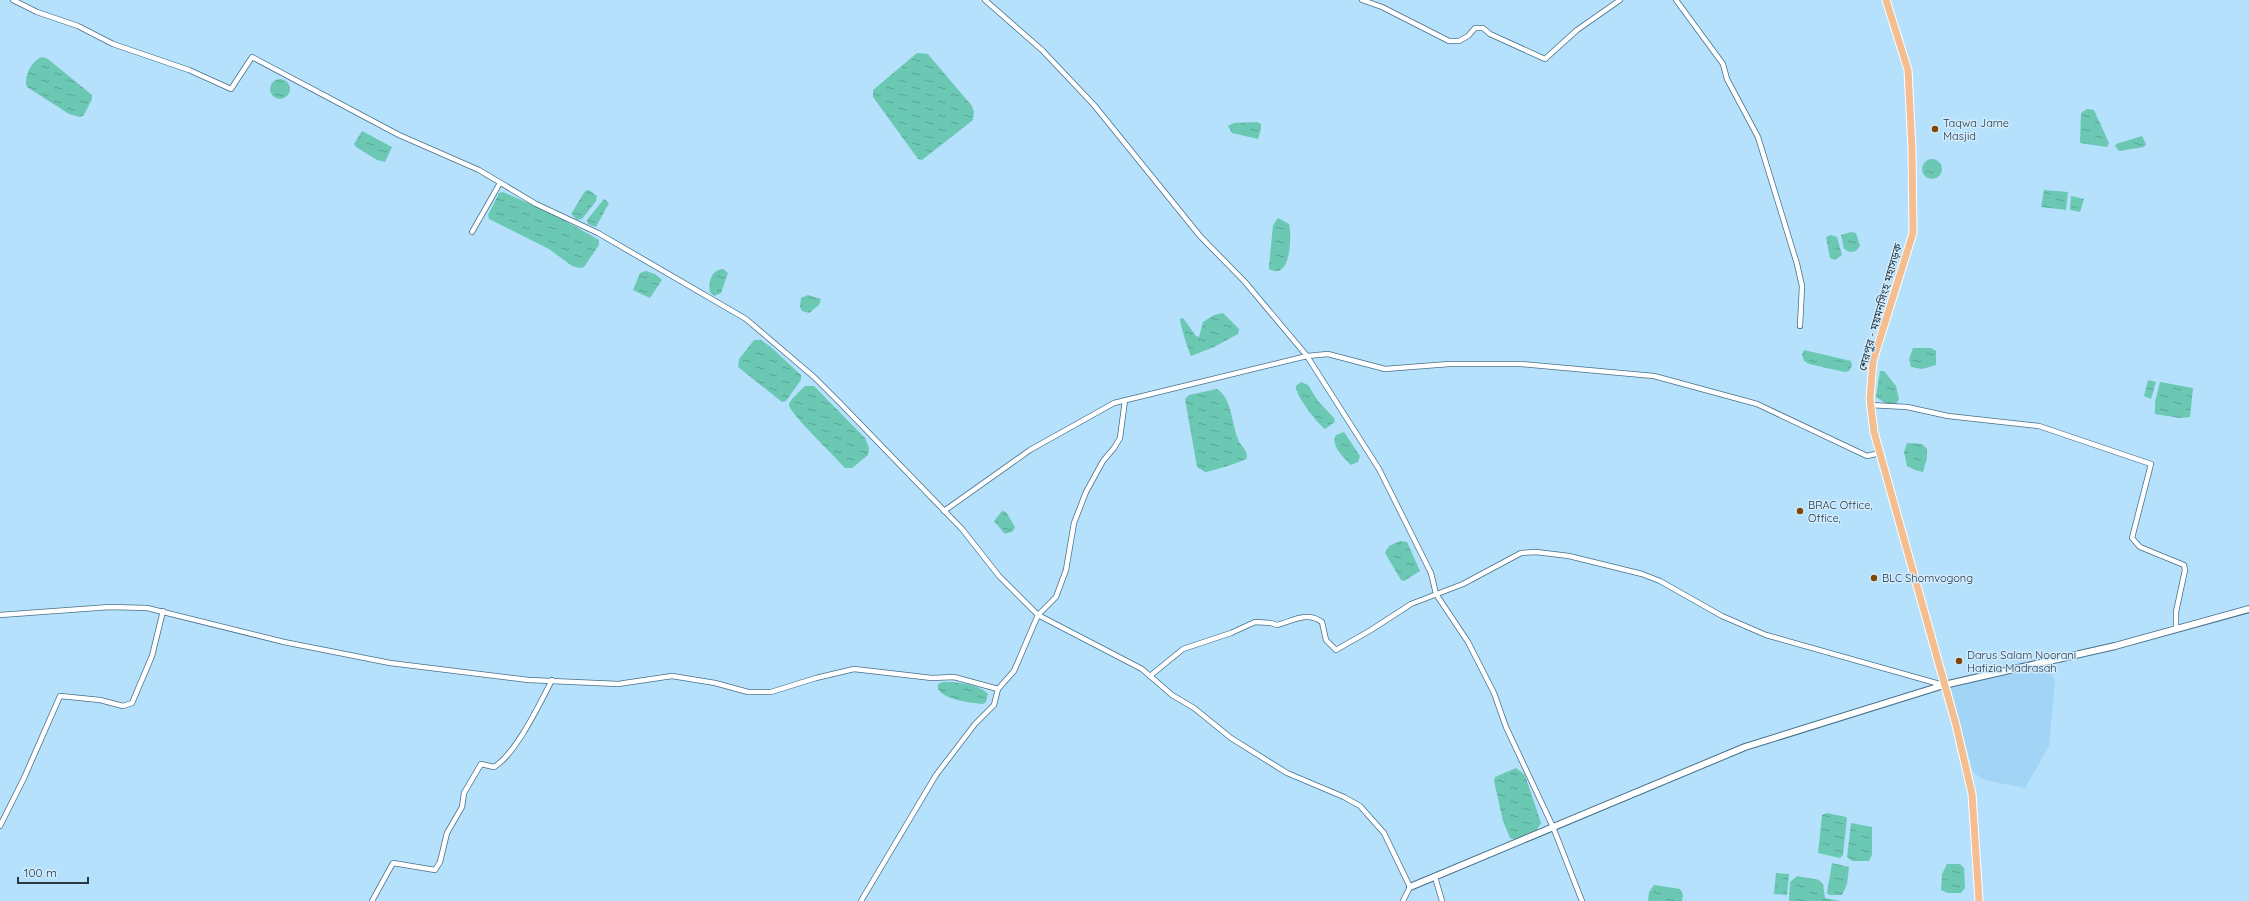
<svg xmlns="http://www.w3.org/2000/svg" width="2249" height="901" font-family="Quicksand,'Noto Sans Bengali',sans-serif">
<defs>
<pattern id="water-ripples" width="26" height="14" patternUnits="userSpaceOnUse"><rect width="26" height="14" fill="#6bc8b3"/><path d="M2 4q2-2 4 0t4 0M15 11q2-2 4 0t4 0" fill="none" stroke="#58a393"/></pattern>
</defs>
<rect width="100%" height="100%" fill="#b5e1fd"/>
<path fill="#a2d5f5" d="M2049,668L2055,681L2049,746L2025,788L1984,780L1973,772L1950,686L2020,670Z"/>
<g fill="url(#water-ripples)">
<path d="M917,53L928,54L932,59L972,106L974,112L973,120L922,160L918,159L873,97V90Z"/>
<path d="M42,57L48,59L92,95V99L84,115L80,117L69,114L27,87C23,77 32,60 42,57Z"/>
<circle cx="280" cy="89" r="10"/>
<path d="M2087,109L2094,110L2109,143L2107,147L2080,143L2081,113Z"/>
<path d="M1257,122L1261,124V129L1258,139L1232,133L1228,126L1234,123Z"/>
<path d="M362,131L392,147L385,162L377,160L356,147L354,144Z"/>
<path d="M2142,136L2146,144L2144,147L2119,151L2115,146L2116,144Z"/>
<circle cx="1932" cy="169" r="10"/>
<path d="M589,190L597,196L596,201L582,219L577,220L571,214L585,191Z"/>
<path d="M2044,190L2068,192L2066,210L2041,207Z"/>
<path d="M503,192L549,212L599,240V245L584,267L580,268L572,266L549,249L489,219L488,215L499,193Z"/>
<path d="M2071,196L2084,199L2080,212L2070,210Z"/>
<path d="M604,199L609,203L596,227L588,224L587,220Z"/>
<path d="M1278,218L1289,224C1292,235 1291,282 1269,269V266L1273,225Z"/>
<path d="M1851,232L1856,233L1860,246L1856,251L1850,252L1844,249L1841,235Z"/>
<path d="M1831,235L1837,237L1842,255L1835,260L1830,258L1826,237Z"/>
<path d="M723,269L728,273L721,293L714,296L710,292C708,282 711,270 723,269Z"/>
<path d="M646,271L655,274L662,280L650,298L633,290L640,273Z"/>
<path d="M808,295L821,299L819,305L809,313L802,311L800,307L801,298Z"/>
<path d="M1223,313L1239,329L1238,334L1214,347L1191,356C1189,353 1180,324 1180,319L1183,318L1196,336L1199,337L1203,322L1214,315Z"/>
<path d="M754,340H761L772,348L801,375V380L786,401L782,402L738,367L739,359Z"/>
<path d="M1913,348H1931L1936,351V365L1922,369L1911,367L1909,359Z"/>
<path d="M1804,350L1851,361L1852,366L1849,371L1845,372L1809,364L1804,361L1802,354Z"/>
<path d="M1880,371H1884L1896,386L1899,399L1895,406L1885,403L1876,397Z"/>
<path d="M2148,380L2156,382L2151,399L2144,396Z"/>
<path d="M1301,382L1308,385L1318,401L1334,418L1335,422L1325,429C1317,423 1295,395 1296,386Z"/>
<path d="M2160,382L2193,388L2190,417L2180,418L2155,414V402Z"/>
<path d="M805,386H814L865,438L869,448L868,455L852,468H845C838,459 786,410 789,404C791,398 801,391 805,386Z"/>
<path d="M1217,389C1232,398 1232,425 1238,439C1240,446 1248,450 1247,458C1245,461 1210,472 1205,472L1197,467L1185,399L1189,395Z"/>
<path d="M1344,432L1360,456L1358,462L1351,465C1344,458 1330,445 1336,435Z"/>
<path d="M1907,443L1922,444L1927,449V458L1923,472L1915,470L1907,466L1904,452Z"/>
<path d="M1002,511L1006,512L1015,527C1014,532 1009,534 1004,533L994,521Z"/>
<path d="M1400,541L1407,542L1420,571L1404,581L1401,580L1385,553L1389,546Z"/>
<path d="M943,682C956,682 979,684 988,694L986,702L983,704C972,703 934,699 938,684Z"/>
<path d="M1516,768L1525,775L1541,823L1536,831L1515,840L1510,838L1503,821L1494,781L1495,777Z"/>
<path d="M1827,813L1846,817L1847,819L1843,855L1840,858L1818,853L1822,815Z"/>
<path d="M1851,823L1872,827V855L1869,861H1852L1847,857Z"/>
<path d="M1832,863L1849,867L1847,884L1842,895H1829L1827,893Z"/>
<path d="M1947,864H1960L1964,868L1965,888L1961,893H1948L1941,890L1942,874Z"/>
<path d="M1776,873L1789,874L1787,895L1774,894Z"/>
<path d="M1797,876L1819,880L1823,884L1825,898L1840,901H1789L1790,882Z"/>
<path d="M1654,885L1680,889L1683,895L1682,901H1648L1649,892Z"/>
</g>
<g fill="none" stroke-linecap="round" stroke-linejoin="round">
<g stroke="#477089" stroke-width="6">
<g id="minor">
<path d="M13,0L37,12L78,26L113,44L189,70L231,89L252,57L399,135L479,170L536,204L598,233L746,319L814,377L840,403L962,529L999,576L1038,615L1142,669L1172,695L1194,708L1231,738L1287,773L1344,797L1360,806L1384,833L1410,887L1403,901"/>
<path d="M985,0L1042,50L1094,105L1200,236L1245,282L1307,356L1379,469L1431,573L1436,594L1468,642L1494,693L1506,727L1553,827L1582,901"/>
<path d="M1362,0L1382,7L1449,41H1459L1468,36L1475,28H1483L1490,34L1545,59L1577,30L1620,0"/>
<path d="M1676,0L1723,64L1727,79L1758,137L1797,264L1802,286L1800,326"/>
<path d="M472,232L500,183"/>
<path d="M1870,405L1907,407L1948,416L2039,426L2151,464L2132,538L2140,547L2184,565L2185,570L2176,612V629"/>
<path d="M944,511L1030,450L1114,403L1307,356L1328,354L1385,369L1449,364H1521L1654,376L1757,404L1867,456L1880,453"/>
<path d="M0,615L110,607L147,608L284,642L390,663L529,680L618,684L672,676L715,683L748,692H771L816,678L854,669L932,678L954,677L998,689"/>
<path d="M1150,676L1183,649L1231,633L1255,622L1271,623L1277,625C1293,621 1307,611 1322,622L1326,640L1336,650L1371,630L1411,604L1463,584L1521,553L1536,552L1569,556L1642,574L1660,581L1722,616L1766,635L1943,685"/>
<path d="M0,826L24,778L60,696L100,700L123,706L132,703L152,656L163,611"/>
<path d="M1435,877L1442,901"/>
<path d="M372,901L393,863L435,870L440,862L447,833L462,807L464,793L481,764L494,767C516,754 540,703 552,680"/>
<path d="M861,901L936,775L975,724L994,705L998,689L1014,671L1038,615L1056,597L1066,570L1074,523L1086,492L1103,461L1114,448L1120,438L1125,400"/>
</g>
</g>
<g stroke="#477089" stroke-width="8">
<path id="tertiary" d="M1410,887L1745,747L1944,685L2115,646L2249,609"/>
</g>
<g stroke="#fff" stroke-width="9">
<path id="primary" d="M1886,0L1908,70L1912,149L1913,233L1873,361L1870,399L1874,432L1956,725L1972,794L1979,901"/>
</g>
<use href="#minor" stroke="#fff" stroke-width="4.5"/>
<use href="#tertiary" stroke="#fff" stroke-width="6"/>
<use href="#primary" stroke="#f5be91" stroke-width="7"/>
</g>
<g fill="#834505" stroke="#d1ebfd" stroke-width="1.5">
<circle cx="1935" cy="129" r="4"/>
<circle cx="1800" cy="511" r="4"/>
<circle cx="1874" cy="578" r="4"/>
<circle cx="1959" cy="661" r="4"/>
</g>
<g text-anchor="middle" stroke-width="3" stroke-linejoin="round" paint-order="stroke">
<g font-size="11" fill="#273844" stroke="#d1ebfd" text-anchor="start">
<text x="1943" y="127">Taqwa Jame<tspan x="1943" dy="13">Masjid</tspan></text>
<text x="1808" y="509">BRAC Office,<tspan x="1808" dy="13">Office,</tspan></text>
<text x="1882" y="582">BLC Shomvogong</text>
<text x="1967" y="659">Darus Salam Noorani<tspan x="1967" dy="13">Hafizia Madrasah</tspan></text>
</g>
<g font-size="11" fill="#273844" stroke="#d1ebfd">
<text transform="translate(1880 307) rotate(-74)" y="4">শেরপুর - ময়মনসিংহ মহাসড়ক</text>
</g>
</g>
<path d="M18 877v6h70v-6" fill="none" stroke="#273844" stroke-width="2"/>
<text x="24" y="877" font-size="12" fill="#273844" stroke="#d1ebfd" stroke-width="3" paint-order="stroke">100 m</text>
</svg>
